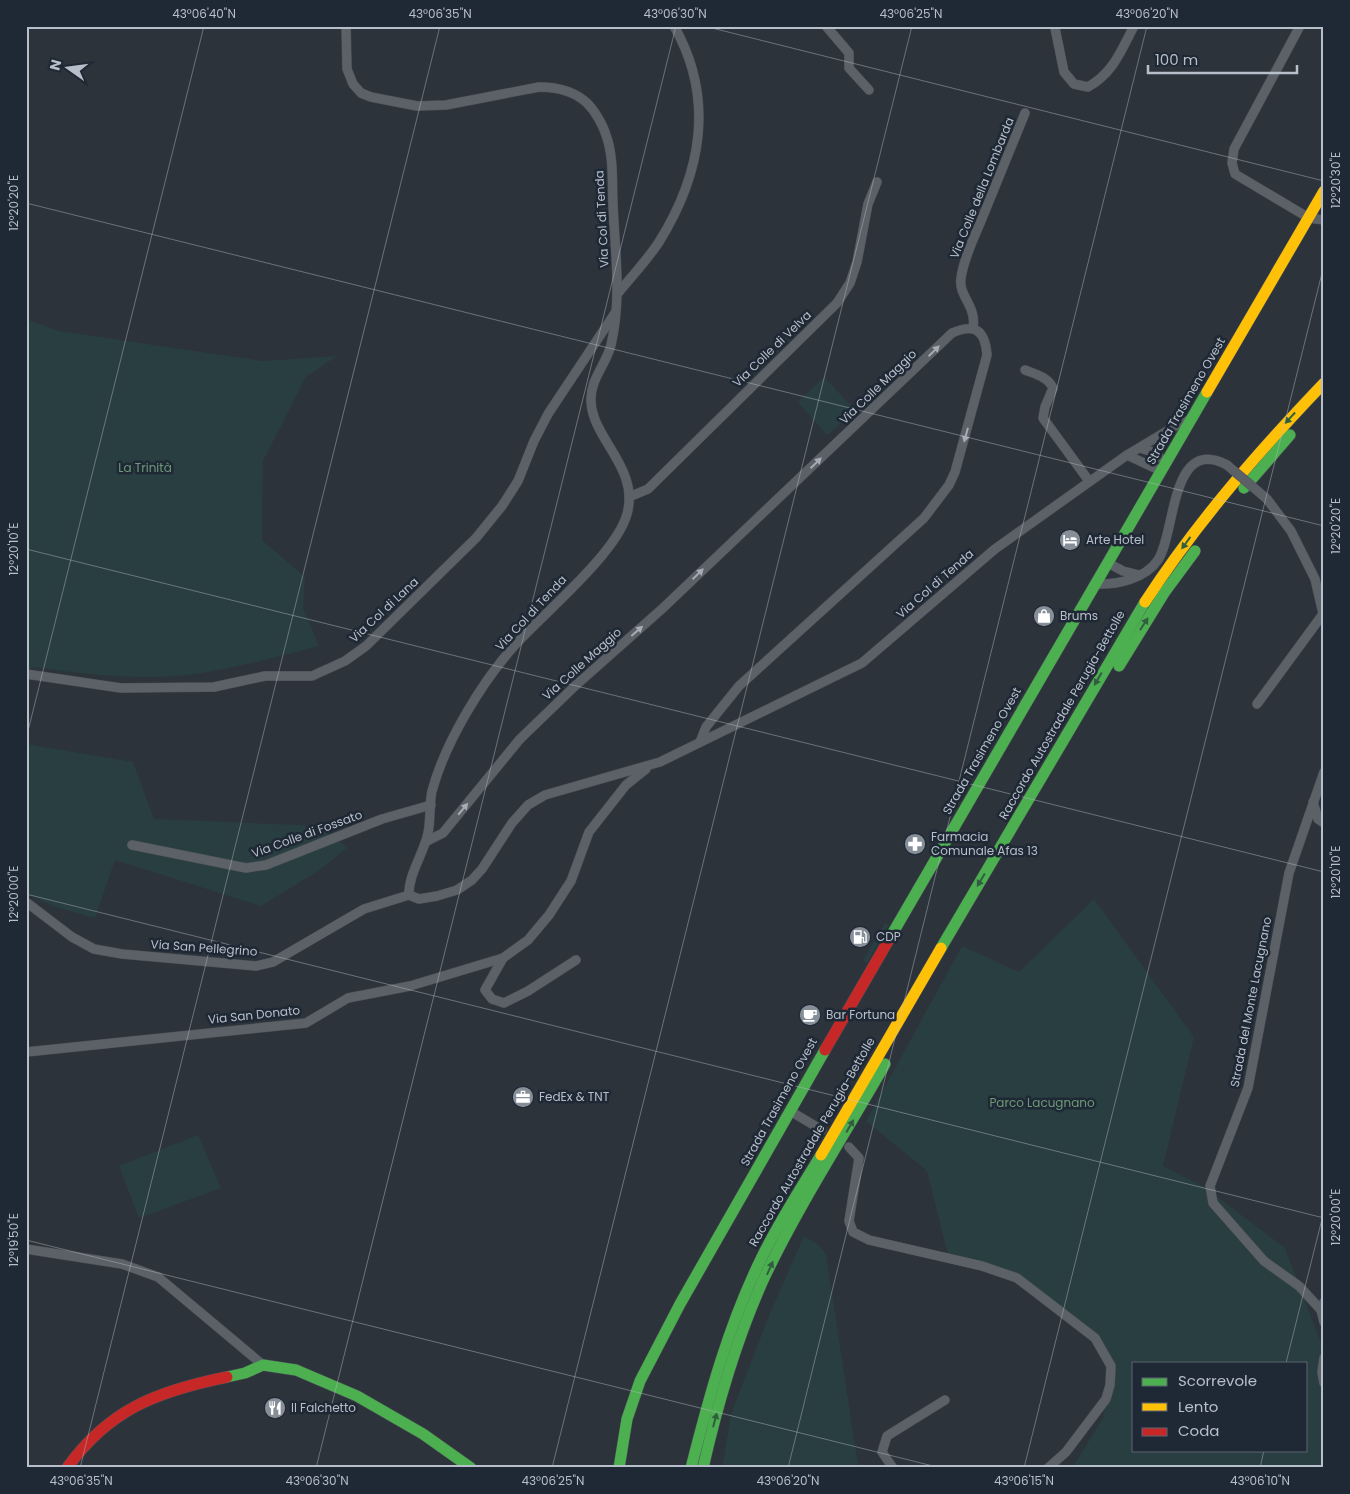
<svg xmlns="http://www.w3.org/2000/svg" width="1350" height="1494" font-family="Poppins,sans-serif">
<rect width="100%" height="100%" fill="#2c333a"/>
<g fill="#293e41" fill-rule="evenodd">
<path d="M26,319L59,331L262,361L337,356L306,377L263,461L262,540L305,577L303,608L319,646C272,658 224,672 176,676C128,679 82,674 34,667L26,670Z"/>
<path d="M824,377L856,411L827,435L798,402Z"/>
<path d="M26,744L133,762L154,819L322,826L347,848L318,871L261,906L115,860L95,918L55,907L26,893Z"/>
<path d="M1094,899L1194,1037L1163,1166L1206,1188L1285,1248L1324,1351V1468H1072L1103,1418L1111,1366L1095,1338L1017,1278L949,1259L927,1171L866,1121L962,946L1019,972ZM1134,1363H1306V1450H1134Z"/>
<path d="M885,923L889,925L867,963L863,960Z"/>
<path d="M198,1135L221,1188L139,1218L119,1166Z"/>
<path d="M804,1236L817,1244L826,1254L858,1465L861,1468H722L731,1414L770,1313Z"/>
</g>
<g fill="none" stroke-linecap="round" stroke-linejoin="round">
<g stroke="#4a4f54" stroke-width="10">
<g id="street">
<path d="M346,26L347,69L353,84L361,93L371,97L417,106L446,105L539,87C556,87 574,91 587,103C595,111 603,125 606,135C614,157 612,183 613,205C615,252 622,298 611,345C606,365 590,379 591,401C592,439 640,468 627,514C616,554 544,613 515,645C481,683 445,743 432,791C429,804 431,819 428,833C424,853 408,875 409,895L419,899L437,896L457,890L472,880L482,869L512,823L528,805L545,795L660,762L862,663L995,549L1127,455L1177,425L1190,420"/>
<path d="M826,26L849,53V68L869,90"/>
<path d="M1300,26L1234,149L1232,163L1235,174L1309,218L1324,220"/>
<path d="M1055,28L1064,72L1074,84L1088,87C1113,73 1121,51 1134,26"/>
<path d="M619,292C632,276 648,259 659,242C702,173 715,98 674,26"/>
<path d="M973,328C977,306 958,296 961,278C964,257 975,236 983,216C997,182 1011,148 1025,113"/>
<path d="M1025,370C1035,374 1048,377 1053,388L1045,407L1043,418L1089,481"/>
<path d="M1140,448L1153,452L1166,462"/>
<path d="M1127,455L1161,471"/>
<path d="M629,497L648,489L837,303L850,283L857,262L868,204L877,182"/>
<path d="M1267,499L1291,531L1315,579L1324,618"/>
<path d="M1108,563L1123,571L1139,575"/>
<path d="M1095,584C1117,585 1145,579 1158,560C1176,533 1170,435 1227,465"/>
<path d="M26,674L121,688L214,687L265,676H312L345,661L366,646L476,538L502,506L518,481L534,441L548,414L615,313"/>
<path d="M1257,704L1323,614"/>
<path d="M1313,802L1318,819L1324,823"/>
<path d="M427,841L443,833L520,739L575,686L663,608L952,333C975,323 985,330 987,355L955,472L949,485L924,518L739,686L706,727L700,742"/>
<path d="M132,845L246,868L266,865L382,819L431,805"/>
<path d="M26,902L72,937L94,949L122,954L256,966L273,962L364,909L409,895"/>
<path d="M503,958L485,990L492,999L504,1003L528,991L576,960"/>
<path d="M26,1052L306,1023L348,998L410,986L503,958L528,940L549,915L571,881L589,832L626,785L646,769"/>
<path d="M790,1111L822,1130"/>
<path d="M849,1147L859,1158L849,1221L853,1232L869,1240L982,1266L1017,1278L1095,1338L1111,1366L1110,1385L1106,1399L1066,1452L1048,1468"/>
<path d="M26,1249L122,1264L158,1277L263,1365"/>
<path d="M1324,1302L1321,1310L1324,1322"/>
<path d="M1321,1310L1299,1286L1264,1261L1213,1203L1210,1186L1248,1088L1289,873L1324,772"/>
<path d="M1324,1358L1322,1372L1324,1383"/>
<path d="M893,1468L882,1452L887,1436L945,1400"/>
</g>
</g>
<g stroke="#4a4f54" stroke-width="12">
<g id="fast">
<path d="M1244,488L1290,435"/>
<path d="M1119,666L1164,593L1195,551"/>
<path d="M891,936L1207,392"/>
<path d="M941,948L1145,602"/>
<path d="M227,1377L245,1373L263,1365L296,1370L357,1396L423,1434L471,1468"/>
<path d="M619,1468L627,1419L640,1381L680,1304L825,1050"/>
<path d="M691,1468C709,1397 728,1327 760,1261C777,1225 800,1190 821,1155"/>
<path d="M703,1468C718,1402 737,1337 765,1276C800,1203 845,1134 885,1064"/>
</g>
</g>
<g stroke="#4a4f54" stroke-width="12">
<g id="slow">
<path d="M1207,392L1324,191"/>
<path d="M1145,602C1197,522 1259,451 1324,383"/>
<path d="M821,1155L941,948"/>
</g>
</g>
<g stroke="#4a4f54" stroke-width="12">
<g id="jam">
<path d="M825,1050L891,936"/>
<path d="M67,1468C109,1409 158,1391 227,1377"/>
</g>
</g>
<use href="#street" stroke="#5c6168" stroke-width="9"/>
<use href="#fast" stroke="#4caf50" stroke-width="11"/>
<use href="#slow" stroke="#ffc107" stroke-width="11"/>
<use href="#jam" stroke="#c62828" stroke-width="11"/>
<g stroke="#4a4f54" stroke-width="10" stroke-linecap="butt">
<path id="street-bridge" d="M1227,465L1267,499"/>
</g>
<use href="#street-bridge" stroke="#5c6168" stroke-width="9"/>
</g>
<defs><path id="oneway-solid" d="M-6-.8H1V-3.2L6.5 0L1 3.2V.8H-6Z" transform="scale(1.25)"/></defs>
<g fill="#a5acb6">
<use href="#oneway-solid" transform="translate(934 351) rotate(-44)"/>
<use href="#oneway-solid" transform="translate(966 435) rotate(105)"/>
<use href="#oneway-solid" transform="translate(816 463) rotate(-44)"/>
<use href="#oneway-solid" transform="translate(698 574) rotate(-44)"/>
<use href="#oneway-solid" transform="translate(637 631) rotate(-41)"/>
<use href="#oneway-solid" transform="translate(463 809) rotate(-50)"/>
</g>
<g fill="#315e40">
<use href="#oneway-solid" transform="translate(1290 418) rotate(133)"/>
<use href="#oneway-solid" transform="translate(1186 543) rotate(126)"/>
<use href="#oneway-solid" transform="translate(1144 624) rotate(-57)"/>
<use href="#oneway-solid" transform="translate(1098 679) rotate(120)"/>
<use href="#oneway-solid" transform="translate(981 880) rotate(121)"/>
<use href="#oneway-solid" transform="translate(850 1126) rotate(-60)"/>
<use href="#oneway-solid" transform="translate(770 1268) rotate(-66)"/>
<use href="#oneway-solid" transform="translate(715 1420) rotate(-75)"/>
</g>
<path fill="none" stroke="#b7bfca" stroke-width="1" stroke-opacity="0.45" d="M704,26L1324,181M26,203L1324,526M26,549L1324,872M26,739L204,26M26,894L1324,1218M26,1240L941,1468M1286,1363L1324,1211M80,1468L440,26M316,1468L676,26M552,1468L912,26M788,1468L1147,26M1024,1468L1324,265M1260,1468L1264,1450"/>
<defs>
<g id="hotel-disc" transform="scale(1.125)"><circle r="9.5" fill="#868e98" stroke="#1f2835"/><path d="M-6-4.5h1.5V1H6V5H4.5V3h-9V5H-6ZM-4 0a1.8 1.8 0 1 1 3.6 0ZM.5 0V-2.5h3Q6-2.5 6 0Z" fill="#fff"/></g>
<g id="shop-disc" transform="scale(1.125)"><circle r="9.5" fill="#868e98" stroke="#1f2835"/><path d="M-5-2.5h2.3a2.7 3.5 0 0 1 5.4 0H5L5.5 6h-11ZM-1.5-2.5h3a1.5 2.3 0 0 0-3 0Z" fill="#fff"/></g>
<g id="pharmacy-disc" transform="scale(1.125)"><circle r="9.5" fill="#868e98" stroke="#1f2835"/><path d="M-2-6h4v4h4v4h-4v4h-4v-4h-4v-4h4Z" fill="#fff"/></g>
<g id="fuel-disc" transform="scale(1.125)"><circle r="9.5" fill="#868e98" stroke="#1f2835"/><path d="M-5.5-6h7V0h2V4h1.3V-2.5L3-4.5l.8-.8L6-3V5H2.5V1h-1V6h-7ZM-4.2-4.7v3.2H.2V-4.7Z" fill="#fff"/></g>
<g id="cafe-disc" transform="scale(1.125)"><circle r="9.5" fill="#868e98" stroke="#1f2835"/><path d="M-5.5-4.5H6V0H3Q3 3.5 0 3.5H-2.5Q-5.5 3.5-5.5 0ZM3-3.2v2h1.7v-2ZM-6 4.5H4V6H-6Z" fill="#fff"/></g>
<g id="office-disc" transform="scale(1.125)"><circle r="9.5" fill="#868e98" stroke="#1f2835"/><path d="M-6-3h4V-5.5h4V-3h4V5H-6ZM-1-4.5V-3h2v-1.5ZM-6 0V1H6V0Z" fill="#fff"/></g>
<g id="restaurant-disc" transform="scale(1.125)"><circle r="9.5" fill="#868e98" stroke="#1f2835"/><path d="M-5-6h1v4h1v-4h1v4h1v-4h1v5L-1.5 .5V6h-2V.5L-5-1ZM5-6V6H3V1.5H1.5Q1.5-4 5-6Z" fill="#fff"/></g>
</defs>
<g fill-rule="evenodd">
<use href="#hotel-disc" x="1070" y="540"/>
<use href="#shop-disc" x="1044" y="616"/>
<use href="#pharmacy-disc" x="915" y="844"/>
<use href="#fuel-disc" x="860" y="937"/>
<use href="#cafe-disc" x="810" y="1015"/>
<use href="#office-disc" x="523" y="1097"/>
<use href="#restaurant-disc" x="275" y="1408"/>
</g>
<g text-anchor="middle" stroke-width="5" stroke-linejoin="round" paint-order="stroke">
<g font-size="12" fill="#b7bfca" stroke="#1f2835">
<text transform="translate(982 188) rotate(-68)" y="4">Via Colle della Lombarda</text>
<text transform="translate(602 219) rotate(-93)" y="4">Via Col di Tenda</text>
<text transform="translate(772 349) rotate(-44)" y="4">Via Colle di Velva</text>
<text transform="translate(878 387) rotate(-44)" y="4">Via Colle Maggio</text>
<text transform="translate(1186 401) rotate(-60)" y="4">Strada Trasimeno Ovest</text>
<text transform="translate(935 584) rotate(-41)" y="4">Via Col di Tenda</text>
<text transform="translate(384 610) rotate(-43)" y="4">Via Col di Lana</text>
<text transform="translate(531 613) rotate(-47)" y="4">Via Col di Tenda</text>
<text transform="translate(582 664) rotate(-42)" y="4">Via Colle Maggio</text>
<text transform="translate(1062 715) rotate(-60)" y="4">Raccordo Autostradale Perugia-Bettolle</text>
<text transform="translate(982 751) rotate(-60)" y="4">Strada Trasimeno Ovest</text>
<text transform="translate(307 834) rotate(-20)" y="4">Via Colle di Fossato</text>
<text transform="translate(204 948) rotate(4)" y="4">Via San Pellegrino</text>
<text transform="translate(1251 1002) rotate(-79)" y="4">Strada del Monte Lacugnano</text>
<text transform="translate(254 1015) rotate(-6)" y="4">Via San Donato</text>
<text transform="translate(779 1102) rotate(-61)" y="4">Strada Trasimeno Ovest</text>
<text transform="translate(812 1142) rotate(-60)" y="4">Raccordo Autostradale Perugia-Bettolle</text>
</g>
<g font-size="12" fill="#6f9a78" stroke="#1f2835">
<text x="145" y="472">La Trinità</text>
<text x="1042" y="1107">Parco Lacugnano</text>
</g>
<g font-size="12" fill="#b7bfca" stroke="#1f2835" text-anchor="start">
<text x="1086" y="544">Arte Hotel</text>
<text x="1060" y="620">Brums</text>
<text x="931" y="841">Farmacia<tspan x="931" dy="14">Comunale Afas 13</tspan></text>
<text x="876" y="941">CDP</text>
<text x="826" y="1019">Bar Fortuna</text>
<text x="539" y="1101">FedEx &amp; TNT</text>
<text x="291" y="1412">Il Falchetto</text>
</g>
</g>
<rect width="1350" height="1494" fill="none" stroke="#1f2835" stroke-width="55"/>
<rect x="1132" y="1362" width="175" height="90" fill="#1f2835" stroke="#5c6471"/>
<rect x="1142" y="1378" width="25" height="8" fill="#4caf50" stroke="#5c6471"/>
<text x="1178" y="1386" font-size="15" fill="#b7bfca">Scorrevole</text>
<rect x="1142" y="1403" width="25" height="8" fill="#ffc107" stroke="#5c6471"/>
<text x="1178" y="1412" font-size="15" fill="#b7bfca">Lento</text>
<rect x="1142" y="1428" width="25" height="8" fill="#c62828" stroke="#5c6471"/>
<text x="1178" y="1436" font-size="15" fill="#b7bfca">Coda</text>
<g transform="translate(68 68) rotate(284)" stroke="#1f2835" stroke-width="4" paint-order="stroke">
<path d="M0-4L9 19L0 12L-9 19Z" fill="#b7bfca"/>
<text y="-8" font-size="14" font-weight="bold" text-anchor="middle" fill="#b7bfca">N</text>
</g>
<path d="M1148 65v8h149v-8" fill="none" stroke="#b7bfca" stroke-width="2.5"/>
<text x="1155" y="65" font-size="15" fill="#b7bfca" stroke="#1f2835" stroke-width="4" paint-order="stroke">100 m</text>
<rect x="28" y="28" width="1294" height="1438" fill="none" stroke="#b7bfca" stroke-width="2"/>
<g font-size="12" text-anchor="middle" fill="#b7bfca">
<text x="204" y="18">43°06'40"N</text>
<text x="440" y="18">43°06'35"N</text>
<text x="675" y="18">43°06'30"N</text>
<text x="911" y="18">43°06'25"N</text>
<text x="1147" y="18">43°06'20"N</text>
<text transform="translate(1336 180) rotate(-90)" y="4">12°20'30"E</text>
<text transform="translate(14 203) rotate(-90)" y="4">12°20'20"E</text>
<text transform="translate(1336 526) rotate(-90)" y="4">12°20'20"E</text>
<text transform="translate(14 549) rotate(-90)" y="4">12°20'10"E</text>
<text transform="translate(1336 872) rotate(-90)" y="4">12°20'10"E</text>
<text transform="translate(14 894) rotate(-90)" y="4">12°20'00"E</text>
<text transform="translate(1336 1217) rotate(-90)" y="4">12°20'00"E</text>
<text transform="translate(14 1240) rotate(-90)" y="4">12°19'50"E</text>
<text x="81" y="1485">43°06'35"N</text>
<text x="317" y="1485">43°06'30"N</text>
<text x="553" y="1485">43°06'25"N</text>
<text x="788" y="1485">43°06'20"N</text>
<text x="1024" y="1485">43°06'15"N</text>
<text x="1260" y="1485">43°06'10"N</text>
</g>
</svg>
